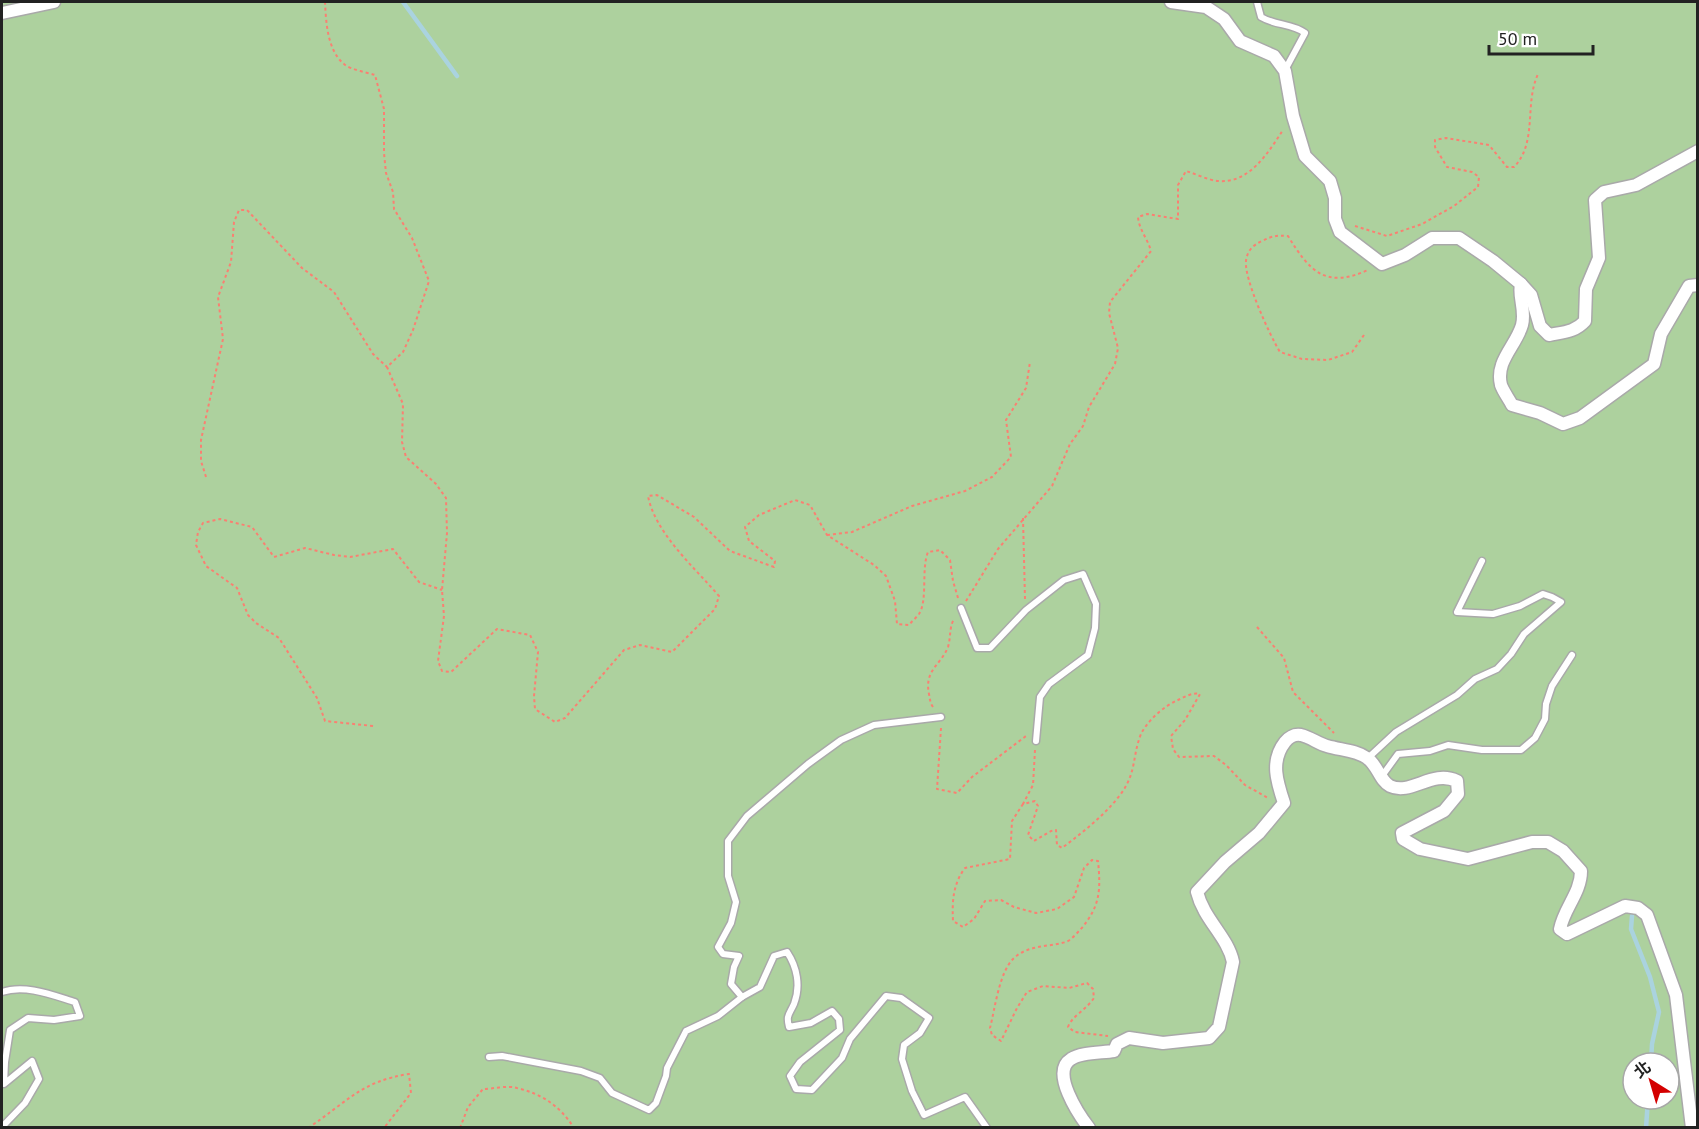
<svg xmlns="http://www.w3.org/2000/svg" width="1699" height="1129" font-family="'PT Sans','Noto Sans TC',sans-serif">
<rect width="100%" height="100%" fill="#f2efe9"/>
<path fill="#add19e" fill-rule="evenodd" d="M2,2H1697V1127L2,1128ZM1633,1063H1669V1099H1633Z"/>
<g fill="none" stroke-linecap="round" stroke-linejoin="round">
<g stroke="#aad3df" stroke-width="4.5">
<path d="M403,2L457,76"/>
<path d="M1632,916L1631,929L1650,977L1659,1012L1652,1044L1651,1063"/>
<path d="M1646,1128L1648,1099"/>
</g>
<g stroke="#a9a9a9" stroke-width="9">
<g id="lane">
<path d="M1257,2L1261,17C1276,26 1292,23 1305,33L1285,70"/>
<path d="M961,608L977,648H990L1026,610L1064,580L1083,574L1096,604L1095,628L1088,655L1049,684L1040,697L1036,741"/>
<path d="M1368,758L1396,732L1457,695L1475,679L1497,669L1511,654L1524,634L1561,602L1552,597L1543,594L1520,606L1493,614L1457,612L1482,561"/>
<path d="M1382,776L1398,754L1430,751L1448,745L1482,750H1521L1535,738L1545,719L1546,704L1552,686L1572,655"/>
<path d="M2,992C25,984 52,995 75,1002L80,1016L54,1020L28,1018L10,1030L5,1062L4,1084L32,1061L39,1079L25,1103L2,1127"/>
<path d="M742,997L731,984L734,967L739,956L723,954L718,947L731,923L736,902L728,876V841L747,816L808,764L841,740L874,725L941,717"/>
<path d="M489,1057L502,1056L581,1071L600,1078L612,1093L649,1110L656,1103L666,1076L667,1068L686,1031L718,1016L742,997L760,987L774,956L787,952C797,967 801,986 794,1004C789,1015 786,1015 789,1027L811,1023L832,1011L839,1019L840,1030L800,1062L790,1076L796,1089L812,1090L842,1058L850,1039L886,996L901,998L929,1018L920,1033L904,1045L902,1059L912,1091L924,1115L965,1097L987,1128"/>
</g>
</g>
<g stroke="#a9a9a9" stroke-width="15">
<g id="street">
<path d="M1171,2L1206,7L1224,19L1240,41L1274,56L1285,71L1293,116L1305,156L1330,181L1335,198V219L1340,232L1382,264L1405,255L1432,238H1459L1493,261L1521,284C1518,297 1526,310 1522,325C1516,346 1495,361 1501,385C1503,391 1509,399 1512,405L1540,413L1563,424L1580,418L1654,364L1661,334L1689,286L1698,285"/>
<path d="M2,13L54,2"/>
<path d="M1521,284L1531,295L1540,326L1549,335C1564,332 1575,332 1585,321L1586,289L1599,258L1595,200L1604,192L1636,185L1698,151"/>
<path d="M1089,1128C1079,1115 1050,1072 1071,1059C1081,1052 1101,1053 1114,1051L1117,1044L1129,1038L1163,1043L1209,1038L1219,1027L1233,962C1228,937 1204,920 1197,892L1225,862L1259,833L1284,803C1277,782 1270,761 1285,742C1289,737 1295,734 1301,735C1310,737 1319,744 1327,746C1340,750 1356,750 1367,758C1377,764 1380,781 1390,786C1411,796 1432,769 1457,781L1458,794L1444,811L1402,833L1403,839L1420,849L1468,859L1532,842H1548L1563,851L1581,871C1581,893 1564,908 1560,929L1567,934L1625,906L1638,908L1647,915L1676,995L1692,1128"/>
</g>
</g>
<g stroke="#fa8072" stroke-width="2" stroke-dasharray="3 3" stroke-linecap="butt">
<path d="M325,2C326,21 327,50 344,64C351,70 366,72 375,75L384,109V153L386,173L393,192L394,209L412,238L429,281L413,330L403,352L387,367L403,404L402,442L406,457L436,484L446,498L447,533L442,590L444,616L438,661L442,671L451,672L497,629L530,635L538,652L534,696L535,709L555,722L565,718L624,650L640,645L672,652L715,609L719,596C695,568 655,533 648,496L657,495L694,517L730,551L774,567L775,561L749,541L745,527L759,515L795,500L810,505L827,535L874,565L886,576L895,601L897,624L909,625C912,621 916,618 919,614C928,600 921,569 928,552L940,550L950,560L953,581L958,598"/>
<path d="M1355,226L1387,236L1422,224L1454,206L1478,187L1479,177L1472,172L1447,167L1435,147V140L1446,138L1489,145L1507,167H1514C1538,142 1524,104 1538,74"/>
<path d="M1364,335L1352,352L1328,360L1302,359L1280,352C1270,336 1244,279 1246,261C1247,251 1253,245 1262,241C1272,236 1277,235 1288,236C1310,272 1326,289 1368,270"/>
<path d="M206,477L201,461V440L223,339L218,297L231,262L234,222L239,210H247L302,268L334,292L373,354L387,367"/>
<path d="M1023,518L1025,599"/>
<path d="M827,535L852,532L912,506L965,491L992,477L1011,457L1006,420L1026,388L1030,362"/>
<path d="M966,601L998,549L1052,486L1070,444L1083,426L1089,407L1115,364L1118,348L1109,313L1110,302L1151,251C1148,239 1139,230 1138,217L1147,214L1178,219V185L1186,171C1196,174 1208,180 1218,181C1249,184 1268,153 1283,130"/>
<path d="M1257,627L1284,658L1293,692L1334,733"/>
<path d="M933,707C930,703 930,699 929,694C924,670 941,665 948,647C951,637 949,628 954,619"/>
<path d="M373,726L325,721L317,698L279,638L256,623L248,615L237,588L206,566L196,545L198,532L203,523L220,519L252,527L274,557L305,548L334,555L350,557L393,549L419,582L442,590"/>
<path d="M941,728L937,789L957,793L972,777L1026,736"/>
<path d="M1035,750L1033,785L1023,804L1035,801L1038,806L1028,835L1034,841L1051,831L1056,830L1057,845L1062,848C1083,832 1104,816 1120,795C1137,773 1132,756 1141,734C1148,720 1164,706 1178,700C1185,697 1192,692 1200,694L1185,720L1171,736L1173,749L1179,757L1214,756L1226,765L1245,785L1268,798"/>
<path d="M1023,804L1012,821L1010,859L965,868C953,884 952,901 953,921L963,927L974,919L985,901L1001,900L1014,907L1036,913L1057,909L1074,897L1084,868L1092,860L1098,861C1101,891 1100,907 1080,930C1076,934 1071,940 1066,942C1048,947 1028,945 1014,958C999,972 995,1009 990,1028L992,1035L1001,1041L1017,1008L1027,992L1043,986L1069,988L1087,983L1093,989L1094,998C1086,1010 1071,1017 1068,1027L1075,1032L1108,1036"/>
<path d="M308,1128C346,1103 361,1081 409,1074L411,1093L384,1128"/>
<path d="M460,1128L468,1107L483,1089C493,1089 507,1085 517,1088C542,1094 560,1106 574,1128"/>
</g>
<use href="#lane" stroke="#fff" stroke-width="6"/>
<use href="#street" stroke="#fff" stroke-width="12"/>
</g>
<rect width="1699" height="1129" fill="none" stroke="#222222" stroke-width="6"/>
<g transform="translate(1651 1081) rotate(323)"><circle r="28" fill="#ffffff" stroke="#a7a7a7" stroke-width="1.5"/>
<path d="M0-4.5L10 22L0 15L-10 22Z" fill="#d40000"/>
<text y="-9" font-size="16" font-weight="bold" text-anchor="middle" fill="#222222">北</text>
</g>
<path d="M1489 45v9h104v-9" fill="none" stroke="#222222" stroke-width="3"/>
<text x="1498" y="45" font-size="18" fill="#222222" stroke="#ffffff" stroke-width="4.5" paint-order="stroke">50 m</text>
</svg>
